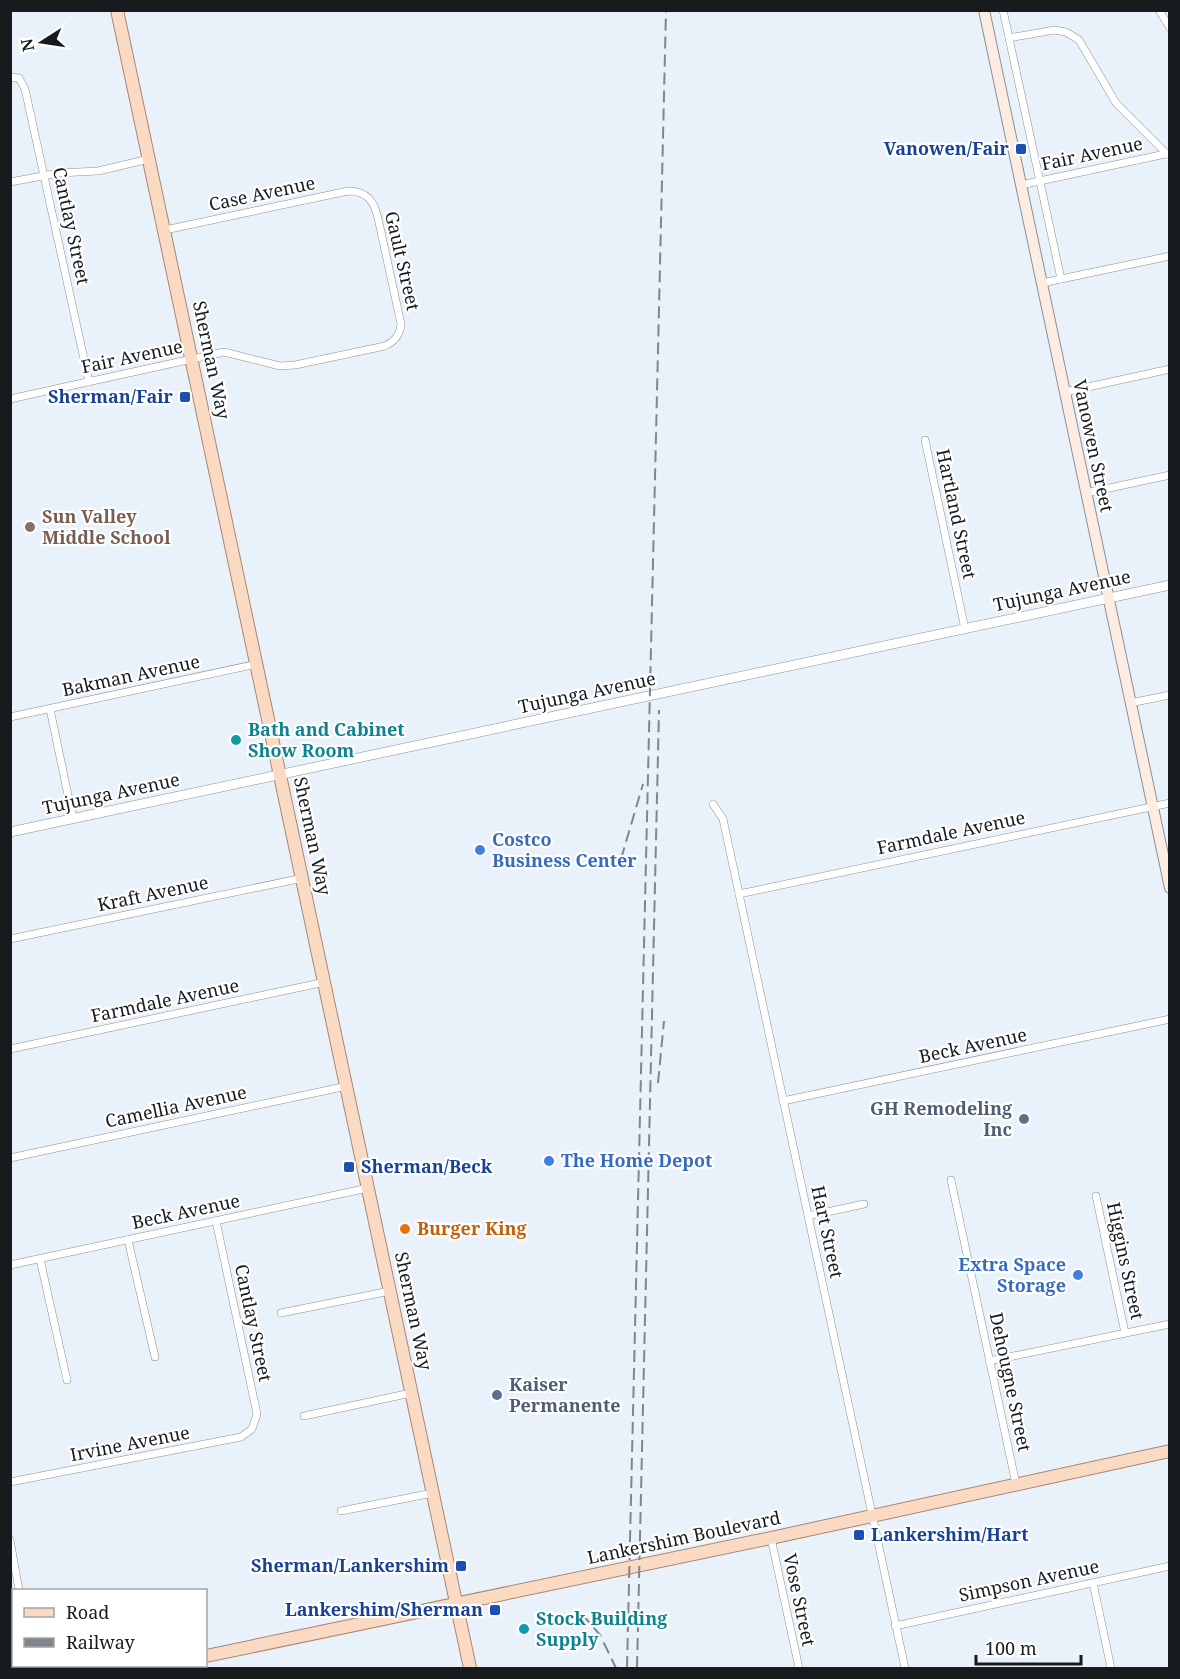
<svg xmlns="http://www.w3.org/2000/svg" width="1180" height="1679" font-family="'Noto Serif',serif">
<rect width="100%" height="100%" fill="#e9f2fa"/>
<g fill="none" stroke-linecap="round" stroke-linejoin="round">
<g stroke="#899198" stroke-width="8">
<g id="minor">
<path d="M1003,10L1061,279"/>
<path d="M1159,10L1170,28"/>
<path d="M1009,38L1054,30L1066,32L1079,40L1116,103L1167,154"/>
<path d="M10,77L19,78L25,89L89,382"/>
<path d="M10,182L59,173L98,171L149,159"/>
<path d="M1021,185L1170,153"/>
<path d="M1042,283L1170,256"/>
<path d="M1065,392L1170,369"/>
<path d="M10,399L224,352L280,366L295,365L385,346C395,341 400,335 401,324L378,218C374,201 367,191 348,191L165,230"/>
<path d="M925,440L965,629"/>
<path d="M1086,493L1170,475"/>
<path d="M1130,703L1170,695"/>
<path d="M50,709L73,819"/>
<path d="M10,717L257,664"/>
<path d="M713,804L723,819L905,1668"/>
<path d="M739,894L1170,803"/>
<path d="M10,939L303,878"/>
<path d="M10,1049L325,982"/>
<path d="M783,1101L1170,1019"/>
<path d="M10,1158L347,1086"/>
<path d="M951,1180L1016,1484"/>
<path d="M1096,1196L1125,1333"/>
<path d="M808,1216L864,1204"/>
<path d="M128,1240L155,1357"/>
<path d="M40,1259L67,1380"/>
<path d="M10,1265L368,1188"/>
<path d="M281,1313L390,1291"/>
<path d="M989,1361L1170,1324"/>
<path d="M304,1416L411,1393"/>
<path d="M10,1482L241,1437L252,1429L257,1414L216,1221"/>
<path d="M341,1511L433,1493"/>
<path d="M771,1538L799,1668"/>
<path d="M10,1540L19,1590"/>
<path d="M1093,1583L1111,1668"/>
<path d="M895,1626L1170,1566"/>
<path d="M35,1666L36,1668"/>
</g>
</g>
<g stroke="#899198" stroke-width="10">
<path id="tertiary" d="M10,832L1170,585"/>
</g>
<g stroke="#899198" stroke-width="12">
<path id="secondary" d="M984,10L1170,888"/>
</g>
<g stroke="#aa8771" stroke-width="14">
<g id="primary">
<path d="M117,10L470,1668"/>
<path d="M206,1656L771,1538L1170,1451"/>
<path d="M146,1668L161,1666"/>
</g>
</g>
<use href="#minor" stroke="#fff" stroke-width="7"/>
<use href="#tertiary" stroke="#fff" stroke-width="9"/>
<use href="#secondary" stroke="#fdece2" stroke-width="10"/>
<use href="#primary" stroke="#fbdac4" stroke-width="12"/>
<g stroke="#80868c" stroke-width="2" stroke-dasharray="12 6" stroke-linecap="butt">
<path d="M621,859L643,784"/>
<path d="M658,1083L664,1021"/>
<path d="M582,1614L600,1635L616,1668"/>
<path d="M627,1668L666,10"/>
<path d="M637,1668L659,710"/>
</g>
</g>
<g fill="#1a4fb4" stroke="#fff" stroke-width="2">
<rect x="1015" y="143" width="12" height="12" rx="3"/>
<rect x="179" y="391" width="12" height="12" rx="3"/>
<rect x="343" y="1161" width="12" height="12" rx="3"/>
<rect x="853" y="1529" width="12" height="12" rx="3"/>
<rect x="455" y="1560" width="12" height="12" rx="3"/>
<rect x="489" y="1604" width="12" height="12" rx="3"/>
</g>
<circle fill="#8d6e63" stroke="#fff" stroke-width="2" cx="30" cy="527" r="6"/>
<g fill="#0f9aa8" stroke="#fff" stroke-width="2">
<circle cx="236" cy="740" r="6"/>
<circle cx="524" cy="1629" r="6"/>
</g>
<g fill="#3f7fe0" stroke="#fff" stroke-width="2">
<circle cx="480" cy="850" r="6"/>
<circle cx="549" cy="1161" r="6"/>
<circle cx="1078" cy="1275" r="6"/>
</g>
<g fill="#5c6f8a" stroke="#fff" stroke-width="2">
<circle cx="1024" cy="1119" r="6"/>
<circle cx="497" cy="1395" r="6"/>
</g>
<circle fill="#e8710a" stroke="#fff" stroke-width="2" cx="405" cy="1229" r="6"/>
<g text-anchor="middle" stroke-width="4.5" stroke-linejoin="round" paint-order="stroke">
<g font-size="18" font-weight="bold" fill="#164399" stroke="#fff" text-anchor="end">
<text x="1009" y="155">Vanowen/Fair</text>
<text x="173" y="403">Sherman/Fair</text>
<text x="361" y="1173" text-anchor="start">Sherman/Beck</text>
<text x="871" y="1541" text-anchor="start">Lankershim/Hart</text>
<text x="449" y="1572">Sherman/Lankershim</text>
<text x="483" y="1616">Lankershim/Sherman</text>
</g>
<g font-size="18" fill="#181b1e" stroke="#fff">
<text transform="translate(1092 154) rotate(-12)" y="6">Fair Avenue</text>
<text transform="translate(262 194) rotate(-12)" y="6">Case Avenue</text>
<text transform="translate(71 226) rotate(78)" y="6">Cantlay Street</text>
<text transform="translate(402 261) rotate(77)" y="6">Gault Street</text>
<text transform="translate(132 357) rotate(-12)" y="6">Fair Avenue</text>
<text transform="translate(211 360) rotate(78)" y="6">Sherman Way</text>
<text transform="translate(1093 446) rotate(78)" y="6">Vanowen Street</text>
<text transform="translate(956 514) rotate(78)" y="6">Hartland Street</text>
<text transform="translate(1062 591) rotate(-12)" y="6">Tujunga Avenue</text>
<text transform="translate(131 676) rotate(-12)" y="6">Bakman Avenue</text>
<text transform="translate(587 693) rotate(-12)" y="6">Tujunga Avenue</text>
<text transform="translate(111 794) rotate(-12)" y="6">Tujunga Avenue</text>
<text transform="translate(951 833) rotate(-12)" y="6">Farmdale Avenue</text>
<text transform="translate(312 836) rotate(78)" y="6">Sherman Way</text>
<text transform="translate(153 894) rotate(-12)" y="6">Kraft Avenue</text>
<text transform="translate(165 1001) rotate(-12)" y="6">Farmdale Avenue</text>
<text transform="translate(973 1046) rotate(-12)" y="6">Beck Avenue</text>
<text transform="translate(176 1107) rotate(-12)" y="6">Camellia Avenue</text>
<text transform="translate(186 1212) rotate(-12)" y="6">Beck Avenue</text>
<text transform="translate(827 1232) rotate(78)" y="6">Hart Street</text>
<text transform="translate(1125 1261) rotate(78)" y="6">Higgins Street</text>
<text transform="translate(413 1311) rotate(78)" y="6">Sherman Way</text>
<text transform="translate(253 1323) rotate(78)" y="6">Cantlay Street</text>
<text transform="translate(1010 1382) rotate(78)" y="6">Dehougne Street</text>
<text transform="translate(130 1444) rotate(-11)" y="6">Irvine Avenue</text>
<text transform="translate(684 1538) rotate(-12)" y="6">Lankershim Boulevard</text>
<text transform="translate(1029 1581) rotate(-12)" y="6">Simpson Avenue</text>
<text transform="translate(799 1600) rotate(78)" y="6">Vose Street</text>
</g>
<g font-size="18" font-weight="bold" fill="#785e54" stroke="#fff" text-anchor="start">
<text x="42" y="523">Sun Valley<tspan x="42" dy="21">Middle School</tspan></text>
</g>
<g font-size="18" font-weight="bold" fill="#0d838f" stroke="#fff" text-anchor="start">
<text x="248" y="736">Bath and Cabinet<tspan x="248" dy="21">Show Room</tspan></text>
<text x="536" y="1625">Stock Building<tspan x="536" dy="21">Supply</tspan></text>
</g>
<g font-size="18" font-weight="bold" fill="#366cbe" stroke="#fff" text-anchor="start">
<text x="492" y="846">Costco<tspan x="492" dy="21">Business Center</tspan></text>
<text x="561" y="1167">The Home Depot</text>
<text x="1066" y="1271" text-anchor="end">Extra Space<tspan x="1066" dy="21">Storage</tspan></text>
</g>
<g font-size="18" font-weight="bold" fill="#4e5e75" stroke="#fff" text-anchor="end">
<text x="1012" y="1115">GH Remodeling<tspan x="1012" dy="21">Inc</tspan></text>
<text x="509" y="1391" text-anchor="start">Kaiser<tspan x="509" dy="21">Permanente</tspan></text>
</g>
<g font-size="18" font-weight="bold" fill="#c56008" stroke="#fff" text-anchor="start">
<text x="417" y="1235">Burger King</text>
</g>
</g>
<rect width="1180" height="1679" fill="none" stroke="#181b1e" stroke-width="24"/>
<rect x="12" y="1589" width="195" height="78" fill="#ffffff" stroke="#a3a4a5" stroke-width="1.5"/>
<rect x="24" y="1608" width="30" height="9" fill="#fbdac4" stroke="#a3a4a5" stroke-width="1.5"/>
<text x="66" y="1619" font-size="18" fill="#181b1e">Road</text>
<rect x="24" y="1638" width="30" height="9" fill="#80868c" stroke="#a3a4a5" stroke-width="1.5"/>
<text x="66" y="1649" font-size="18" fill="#181b1e">Railway</text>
<g transform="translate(42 42) rotate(258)" stroke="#ffffff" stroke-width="4.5" paint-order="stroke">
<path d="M0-4.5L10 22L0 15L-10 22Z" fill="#181b1e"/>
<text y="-9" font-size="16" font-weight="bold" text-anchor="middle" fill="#181b1e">N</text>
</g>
<path d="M976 1655v9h105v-9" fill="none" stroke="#181b1e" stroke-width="3"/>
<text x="985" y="1655" font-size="18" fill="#181b1e" stroke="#ffffff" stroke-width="4.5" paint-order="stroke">100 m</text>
</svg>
